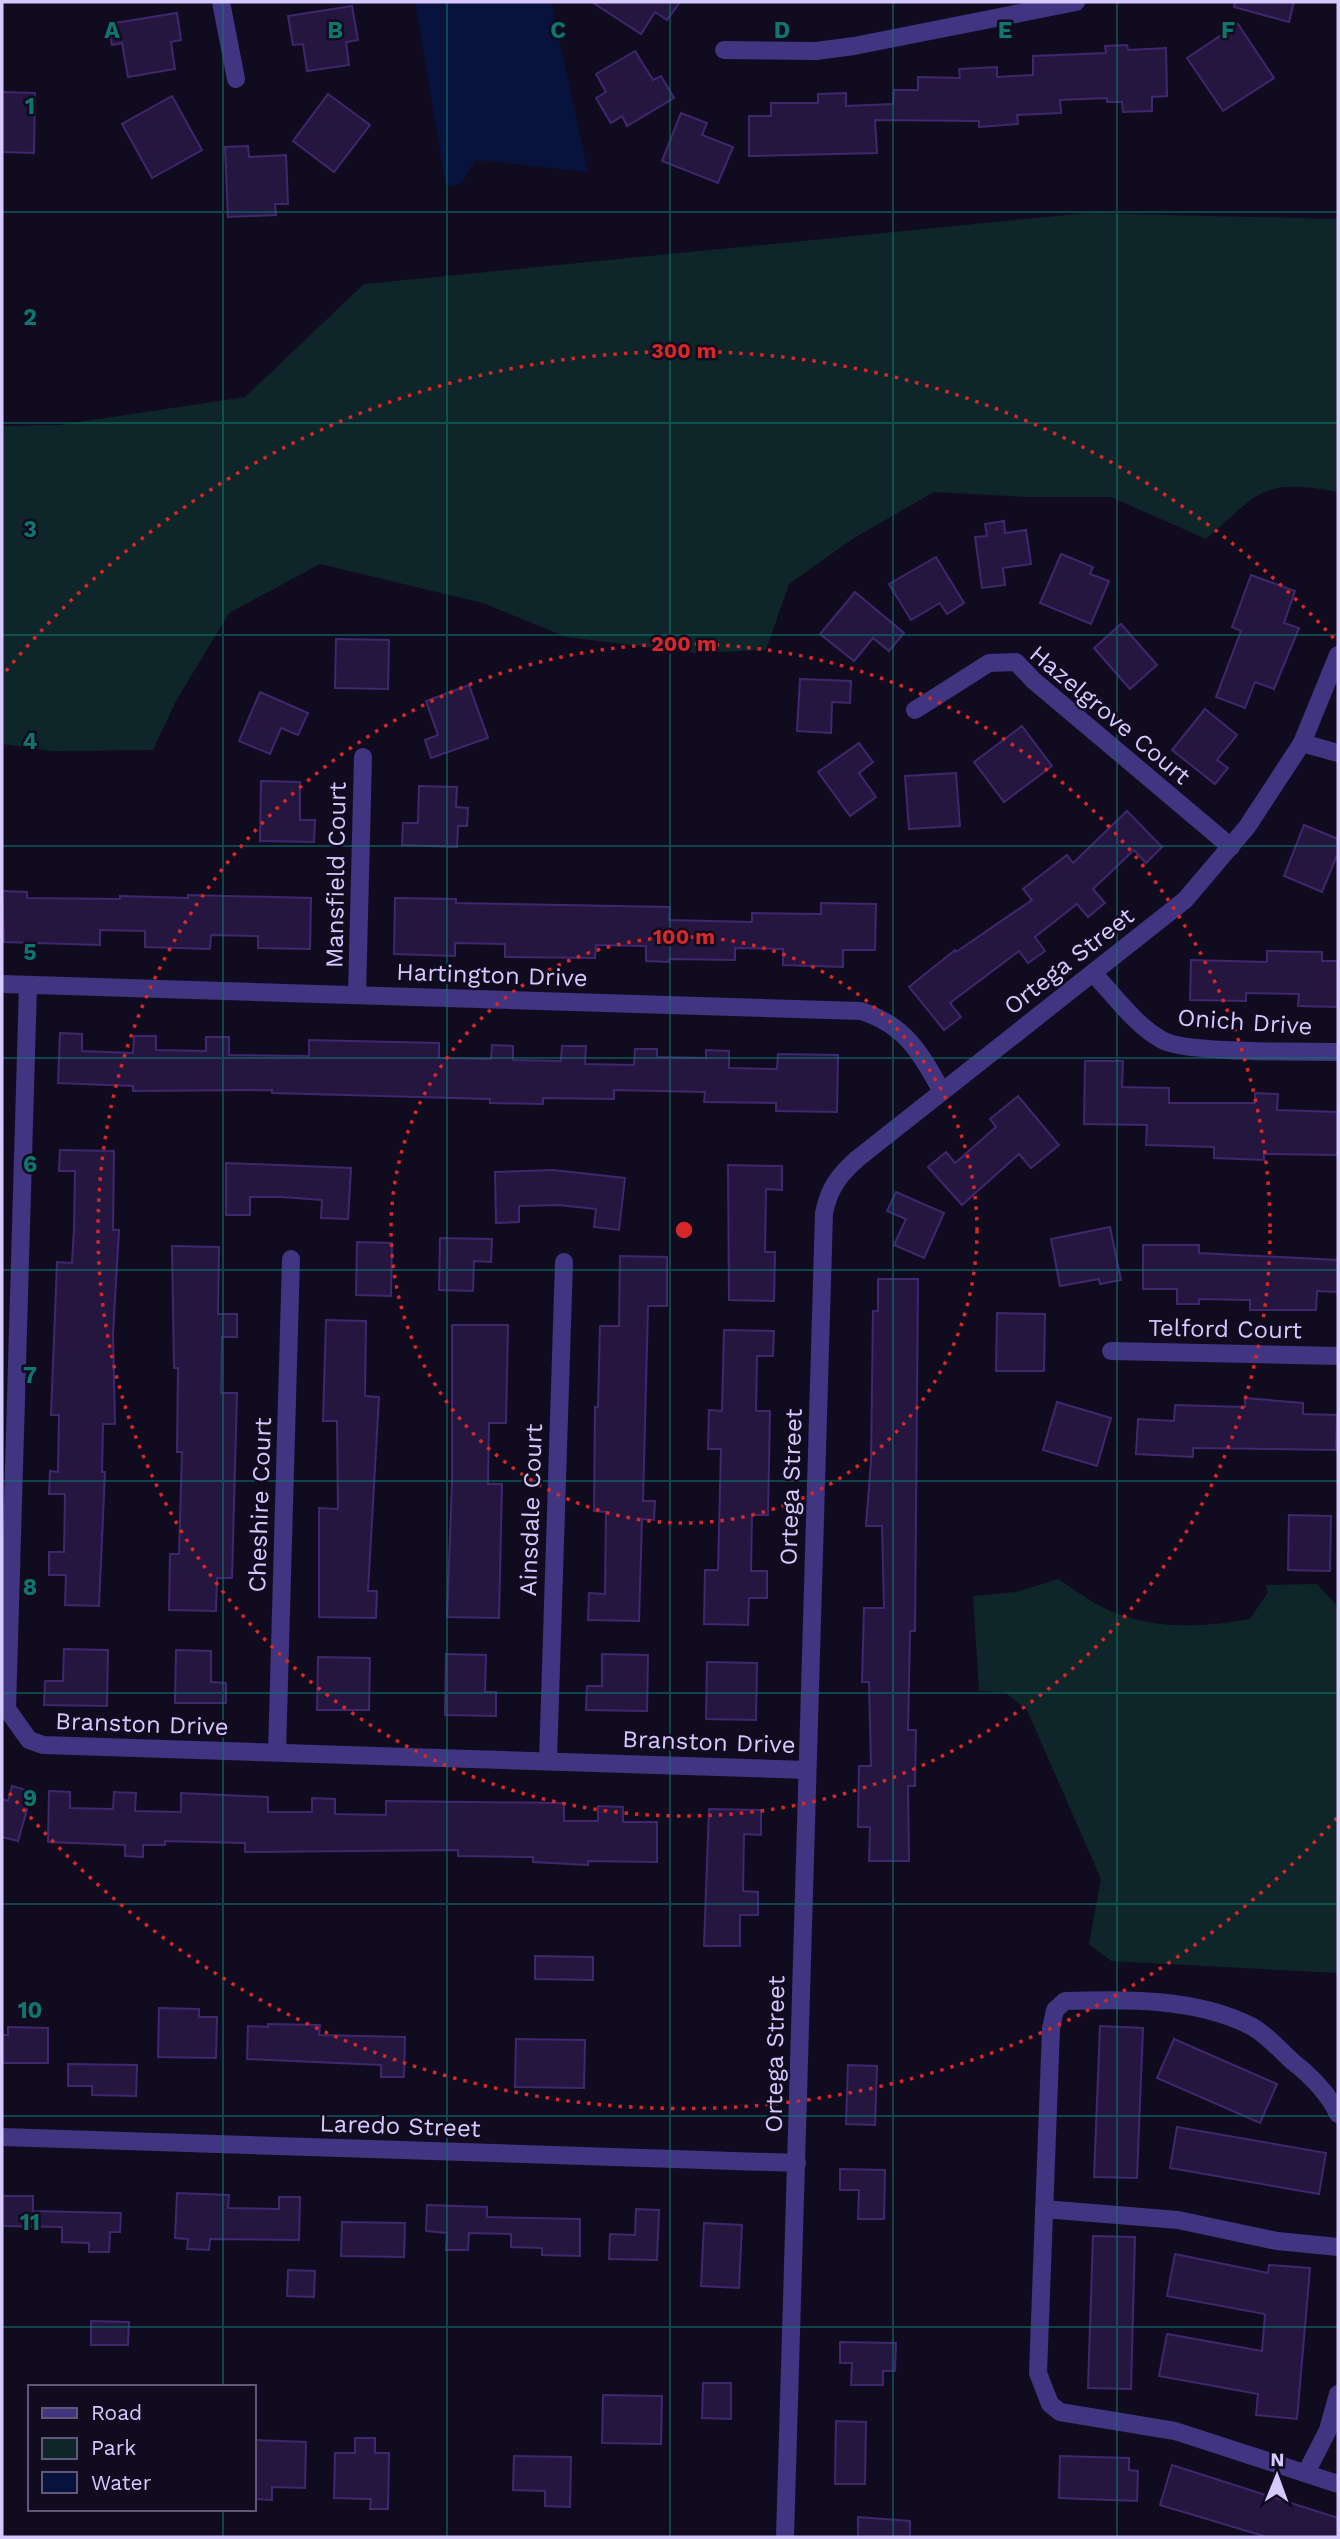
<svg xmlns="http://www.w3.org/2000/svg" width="1340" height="2539" font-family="'Work Sans',sans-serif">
<rect width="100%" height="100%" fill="#110b1f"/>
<g fill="#0e2629">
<path d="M1088,213L1338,219V492C1262,478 1261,491 1206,539L1111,497H1025L934,492L854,538L789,584L766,650L695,653L566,637L483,603L320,564L229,613L176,701L153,750L53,751L2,744V426L59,425L245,397L364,284Z"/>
<path d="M1058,1579C1073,1588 1088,1601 1104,1608C1150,1630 1201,1628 1250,1619L1268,1592L1266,1585L1317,1584L1338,1607V1973L1111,1961L1089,1944L1101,1879L1027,1710L1005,1692L979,1691L973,1596L1016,1592Z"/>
</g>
<path fill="#07133c" d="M415,2H551L588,172L475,160L462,183L446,187Z"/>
<g fill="#251640" stroke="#3f276d" stroke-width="2">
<path d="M592,2H680L667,20L655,12L641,34Z"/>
<path d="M1235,2H1294L1289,22L1234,7Z"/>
<path d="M352,6L358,40L346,42L349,65L307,71L303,44L293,45L288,16Z"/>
<path d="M177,13L181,40L171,42L175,69L128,77L122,43L112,45L108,24Z"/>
<path d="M1238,24L1274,78L1223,111L1187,58Z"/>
<path d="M1127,45L1128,50L1166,48L1167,96L1152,97V111L1123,112L1122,102H1107V98L1060,100L1061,113L1017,115L1018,124L979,127V121L875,120L877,153L749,156V116H771V103H818V94L846,93V106L893,104L894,90H918V77L960,78L959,69L997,67V77L1033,75V56L1106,53L1105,46Z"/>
<path d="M635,51L653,80L661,76L674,98L627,126L622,116L611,123L596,98L606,92L596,74Z"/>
<path d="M2,92L35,93L34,153L2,152Z"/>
<path d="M328,94L370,125L334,172L293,141Z"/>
<path d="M172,96L202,150L152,178L122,124Z"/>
<path d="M681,113L707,123L702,135L733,147L718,183L662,161Z"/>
<path d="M248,146L249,157L286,155L288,204H275L276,215L228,217L225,147Z"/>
<path d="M1004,521L1005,533L1026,530L1031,564L1003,568L1005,585L982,588L975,537L987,536L985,524Z"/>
<path d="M1061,554L1093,567L1090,574L1109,581L1091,624L1040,603Z"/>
<path d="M936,557L964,603L947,614L940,603L911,620L889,584Z"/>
<path d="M1251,575L1295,591L1284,623L1299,628L1274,689L1255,682L1245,708L1216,697L1241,631L1232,627Z"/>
<path d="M855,592L904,633L889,651L873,638L854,661L820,634Z"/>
<path d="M1121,624L1157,665L1130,689L1094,648Z"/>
<path d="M336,639L389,640L388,689L335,688Z"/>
<path d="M800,679L851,681L850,703L832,702L831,733L797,731Z"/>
<path d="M469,685L488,738L431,758L425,740L438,735L426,701Z"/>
<path d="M260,692L308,713L298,735L281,728L270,754L239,741Z"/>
<path d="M1205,709L1237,735L1217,760L1228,768L1215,784L1172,750Z"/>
<path d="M1022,726L1052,766L1004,802L974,762Z"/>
<path d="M859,743L873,762L859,773L876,797L850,816L818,772Z"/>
<path d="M956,773L960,826L909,829L905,776Z"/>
<path d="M261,781L300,782V820H315L314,842L260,841Z"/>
<path d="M419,786L457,787L456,807L468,808L467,826H458L457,847L402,845L403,823H418Z"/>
<path d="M1127,811L1162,847L1146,863L1134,850L1093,889L1105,903L1088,917L1077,904L1035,937L1045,951L1028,963L1019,951L950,1003L961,1017L944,1030L909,987L955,950L956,952L1032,900L1023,889L1067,855L1073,863Z"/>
<path d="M1304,825L1338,839V853L1322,892L1284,876Z"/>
<path d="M2,891L27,892V898L120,899V896L188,898V895L311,898L310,949L258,948V936L211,935L210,949L145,947V931L100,930V945L4,942Z"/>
<path d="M395,898L456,899V903L670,907L669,920L752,922V913L821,914V903L876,904L875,950H843V967L783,965V949L735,948V960L669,959V962L646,961V946L596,945L595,958L505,957V944L455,943V956L394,954Z"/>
<path d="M1267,951L1322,952V961H1338V1007L1298,1006L1299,994L1246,993V1001L1190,1000L1191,960L1267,962Z"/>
<path d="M60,1033L82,1034V1051L133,1053L134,1036H156V1050L206,1051V1037H229V1055L309,1056V1040L439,1043V1058L491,1059L492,1045L513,1046V1060L561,1061L562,1046H586L585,1064L634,1065L635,1049H657V1057L706,1058V1050L729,1051V1068L777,1069L778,1054L838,1055L837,1112L776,1111V1103L704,1102L705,1092L614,1090V1099L543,1098V1104L490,1103V1099L272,1093V1090L133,1091V1086L58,1083Z"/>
<path d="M1085,1061H1123L1122,1087L1169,1088V1103H1255V1093L1278,1094L1277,1110L1338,1112V1155L1264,1154V1160L1214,1158V1147L1146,1145L1147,1125L1084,1124Z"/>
<path d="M1018,1096L1059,1145L1031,1168L1019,1154L962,1205L928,1167L946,1152L955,1163L996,1127L990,1119Z"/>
<path d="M60,1150L114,1151L113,1230H119L113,1334L115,1424H103L102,1472H105L99,1606L65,1605L66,1575H49V1552H64L65,1494H49L50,1471L58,1472L59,1415H51L57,1262L72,1263L74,1229L75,1171H59Z"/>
<path d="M226,1163L351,1168L348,1219L321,1218L322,1200L281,1197H250V1215H226Z"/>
<path d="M728,1165L782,1166V1190L766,1189L765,1252H775L774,1301L729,1300Z"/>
<path d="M553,1170L625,1178L619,1230L594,1227L596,1209L558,1205L519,1206V1222L496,1223L495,1172Z"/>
<path d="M896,1192L944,1213L924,1258L894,1245L906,1219L887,1211Z"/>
<path d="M1110,1227L1121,1280L1100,1284L1099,1279L1060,1286L1051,1239Z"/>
<path d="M440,1238L492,1239L491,1262L474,1261L473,1291L439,1290Z"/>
<path d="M357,1242L392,1243L391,1296L356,1295Z"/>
<path d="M1143,1245H1199V1253L1338,1260V1292L1317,1291L1316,1310H1250V1300L1199,1299V1304H1177V1289H1143Z"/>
<path d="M172,1246L219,1247L218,1314H237V1337H222L221,1393H237L232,1578H217L216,1611L169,1610L170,1554H179L182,1452H177L178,1368H174Z"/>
<path d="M620,1256L667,1257V1306H648L643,1501H655L654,1520L642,1519L639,1621L588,1620L589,1593L605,1594L606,1512L594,1511L595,1407H598L600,1326H619Z"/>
<path d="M878,1279H918L915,1631H910L908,1730H916L915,1786H908L909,1861H869L870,1827H858L859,1766H871L869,1682H862L864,1608H884L882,1526H866L871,1461L873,1311H878Z"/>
<path d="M997,1313L1045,1314L1044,1371H996Z"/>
<path d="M326,1320L366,1321L365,1396L379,1397L368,1591H377L376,1618L319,1617V1508L338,1509L337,1421H323Z"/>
<path d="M452,1325H508L506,1423H489L488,1484H502L499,1618L447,1617L452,1484Z"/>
<path d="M724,1330L774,1331L773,1356H757L756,1411H770L768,1515H752L751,1571H767V1598H749L748,1625L704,1624L705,1570H718L721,1449H708L709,1410L722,1411Z"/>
<path d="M1245,1398L1303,1403V1414L1337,1415L1336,1450L1193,1448V1457L1136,1454L1138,1419L1174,1421L1175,1405L1245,1407Z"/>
<path d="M1057,1402L1111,1418L1097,1466L1043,1450Z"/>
<path d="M1289,1515L1331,1516L1330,1571L1288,1570Z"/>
<path d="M64,1649L108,1650L107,1706L44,1705L45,1681H63Z"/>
<path d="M176,1650L211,1651V1682L226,1683V1703H175Z"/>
<path d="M446,1654L486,1655L485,1692H496V1716L445,1715Z"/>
<path d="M602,1654L648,1655L647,1711L586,1710L587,1686H602Z"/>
<path d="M318,1657L370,1658L369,1710H317Z"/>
<path d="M707,1662L757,1663L756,1720L706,1719Z"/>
<path d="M12,1786L32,1792L18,1841L2,1837V1799L8,1801Z"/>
<path d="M49,1791L70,1792V1808L113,1809L114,1792L136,1793L135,1811L181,1812V1793L268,1797V1812H312V1798L335,1799V1814L386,1815V1801L564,1803V1821H598V1806L623,1807V1822H657V1862L588,1861V1865L533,1862V1857L458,1856V1850L245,1852V1843L165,1841V1845H143V1857L125,1856V1845L48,1842Z"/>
<path d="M709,1809L761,1810V1835L744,1834L743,1891L758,1892V1915H740V1946H704Z"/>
<path d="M535,1956L593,1957V1980L535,1979Z"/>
<path d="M159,2008L199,2009V2017H217L216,2058L158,2057Z"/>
<path d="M268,2024L320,2025L319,2035L405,2037L404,2077H381V2065L247,2059L248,2026L268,2027Z"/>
<path d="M1100,2026L1143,2028L1137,2178L1094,2177Z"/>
<path d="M8,2027L48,2028V2063H2V2035H8Z"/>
<path d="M516,2039L585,2040L584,2088L515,2087Z"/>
<path d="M1174,2039L1277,2084L1260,2123L1157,2078Z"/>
<path d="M68,2064L137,2065L136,2096L92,2095V2086H68Z"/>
<path d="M848,2065L877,2066L875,2125L846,2124Z"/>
<path d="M1177,2127L1326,2153L1319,2194L1170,2168Z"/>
<path d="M840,2169L885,2170L884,2219H858L859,2190H840Z"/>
<path d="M177,2193L229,2195L228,2208L279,2209V2197H300L299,2240L210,2239L209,2250L187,2249L188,2239L175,2238Z"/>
<path d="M2,2196H33V2211L121,2213L120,2232H110L109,2252H89V2243L62,2242V2227L2,2226Z"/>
<path d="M427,2205L487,2207V2217L580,2219V2256L542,2255V2248L511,2247V2234L469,2233L468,2250H446L447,2233L426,2231Z"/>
<path d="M636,2209L659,2210L657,2260L609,2259L610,2234L635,2235Z"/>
<path d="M342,2222L405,2223L404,2257L341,2256Z"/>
<path d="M704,2223L742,2225L739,2288L701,2286Z"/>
<path d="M1093,2236L1135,2237L1131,2389L1088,2388Z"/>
<path d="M1175,2254L1268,2273L1269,2265L1310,2268L1297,2419L1256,2415L1258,2394L1159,2376L1167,2334L1262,2351L1265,2314L1167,2296Z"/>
<path d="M288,2270L315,2271L314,2297L287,2296Z"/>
<path d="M91,2321L129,2322L128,2345H91Z"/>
<path d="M840,2342L896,2343L895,2371H883V2385H851L852,2363H840Z"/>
<path d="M703,2383H731V2419L702,2418Z"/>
<path d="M603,2395L662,2396L661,2444L602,2443Z"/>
<path d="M836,2421L866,2422L865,2484H835Z"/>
<path d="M355,2438H375V2453H389L388,2509H370L371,2499L334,2498L335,2453H355Z"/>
<path d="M254,2440L306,2442L305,2488L272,2487V2500L254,2499Z"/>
<path d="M514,2456L571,2457L570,2507L545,2506V2491L513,2490Z"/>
<path d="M1060,2456L1129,2458V2470L1138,2471L1137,2501L1059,2498Z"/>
<path d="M1172,2465L1338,2518V2537H1267L1160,2505Z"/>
<path d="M858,2517L910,2521V2537H858Z"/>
</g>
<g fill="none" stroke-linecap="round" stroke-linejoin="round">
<g stroke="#413480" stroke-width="18">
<path d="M221,2L236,79"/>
<path d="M724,50L816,51L854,46L1076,2"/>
<path d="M915,710L989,663L1016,662L1033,680L1231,847"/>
<path d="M1302,743L1338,753"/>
<path d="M1093,973C1114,995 1135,1025 1162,1040C1187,1054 1304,1051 1338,1052"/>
<path d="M2,984L861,1011C905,1025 921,1053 942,1092"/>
<path d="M28,985L7,1709L29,1740L43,1745L807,1770"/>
<path d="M357,995L363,757"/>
<path d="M1111,1351L1338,1356"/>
<path d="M277,1752L291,1259"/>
<path d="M548,1760L564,1262"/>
<path d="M1338,2114C1328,2093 1310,2075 1292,2061C1280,2050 1266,2034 1251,2026C1196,1998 1125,1999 1065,2001L1055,2010L1051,2029L1038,2373L1050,2404L1060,2412L1175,2431L1338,2484"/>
<path d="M2,2137L797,2163"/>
<path d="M1044,2209L1178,2220L1277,2241L1338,2247"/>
<path d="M1306,2473L1328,2430L1338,2394"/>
<path d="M785,2537L824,1213C829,1189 838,1176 857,1159L1185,900L1247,827L1302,743L1338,655"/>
</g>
</g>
<path fill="none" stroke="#0f766e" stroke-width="2" stroke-opacity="0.55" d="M223,2V2387M447,2V2537M670,2V2537M893,2V2537M1117,2V2537M2,212H1338M2,423H1338M2,635H1338M2,846H1338M2,1058H1338M2,1270H1338M2,1481H1338M2,1693H1338M2,1904H1338M2,2116H1338M2,2327H1338M223,2509V2537"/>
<g fill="none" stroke="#d62828" stroke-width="3.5" stroke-dasharray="3.5 7">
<circle cx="684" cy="1230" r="293"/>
<circle cx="684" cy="1230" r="586"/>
<path d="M1337 1818A879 879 0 0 1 6 1789M6 671A879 879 0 0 1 1337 642"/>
</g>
<g text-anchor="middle" stroke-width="5" stroke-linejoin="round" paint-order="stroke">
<g font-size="24" fill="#d6c9ff" stroke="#110b1f">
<text transform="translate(1110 715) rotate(40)" y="8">Hazelgrove Court</text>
<text transform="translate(336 875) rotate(-89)" y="8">Mansfield Court</text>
<text transform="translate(1069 961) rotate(-38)" y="8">Ortega Street</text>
<text transform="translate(492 975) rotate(2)" y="8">Hartington Drive</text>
<text transform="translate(1245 1022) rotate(4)" y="8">Onich Drive</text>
<text transform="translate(1225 1329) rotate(1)" y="8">Telford Court</text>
<text transform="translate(791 1487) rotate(-88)" y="8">Ortega Street</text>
<text transform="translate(260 1505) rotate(-88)" y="8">Cheshire Court</text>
<text transform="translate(531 1510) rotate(-88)" y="8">Ainsdale Court</text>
<text transform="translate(142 1724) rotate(2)" y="8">Branston Drive</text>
<text transform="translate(709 1742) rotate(2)" y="8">Branston Drive</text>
<text transform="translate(775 2054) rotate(-89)" y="8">Ortega Street</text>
<text transform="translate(400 2126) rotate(2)" y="8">Laredo Street</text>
</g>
</g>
<g font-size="23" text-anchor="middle" font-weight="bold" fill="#0f766e" stroke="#110b1f" stroke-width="5" stroke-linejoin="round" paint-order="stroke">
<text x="112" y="38">A</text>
<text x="335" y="38">B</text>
<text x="558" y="38">C</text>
<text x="782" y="38">D</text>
<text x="1005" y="38">E</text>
<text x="1228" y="38">F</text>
<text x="30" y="114">1</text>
<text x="30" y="325">2</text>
<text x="30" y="537">3</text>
<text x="30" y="749">4</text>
<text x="30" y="960">5</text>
<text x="30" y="1172">6</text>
<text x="30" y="1383">7</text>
<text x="30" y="1595">8</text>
<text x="30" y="1806">9</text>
<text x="30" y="2018">10</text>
<text x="30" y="2230">11</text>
</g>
<circle cx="684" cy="1230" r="10" fill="#d62828" stroke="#110b1f" stroke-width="3.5"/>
<g font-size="21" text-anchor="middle" font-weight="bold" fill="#d62828" stroke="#110b1f" stroke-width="5" stroke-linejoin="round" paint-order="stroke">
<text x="684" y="358">300 m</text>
<text x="684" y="651">200 m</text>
<text x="684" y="944">100 m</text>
</g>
<rect width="1340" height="2539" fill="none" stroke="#d6c9ff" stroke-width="7"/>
<rect x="28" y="2385" width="228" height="126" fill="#110b1f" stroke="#605779" stroke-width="2"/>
<rect x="42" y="2408" width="35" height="10" fill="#413480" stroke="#605779" stroke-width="2"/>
<text x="91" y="2420" font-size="21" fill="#d6c9ff">Road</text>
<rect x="42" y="2438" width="35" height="21" fill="#0e2629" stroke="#605779" stroke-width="2"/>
<text x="91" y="2455" font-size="21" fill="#d6c9ff">Park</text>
<rect x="42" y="2472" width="35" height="21" fill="#07133c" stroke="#605779" stroke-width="2"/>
<text x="91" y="2490" font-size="21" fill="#d6c9ff">Water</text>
<g transform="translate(1277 2476) rotate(1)" stroke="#110b1f" stroke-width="5" paint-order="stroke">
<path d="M0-5L12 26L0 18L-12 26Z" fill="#d6c9ff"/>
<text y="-10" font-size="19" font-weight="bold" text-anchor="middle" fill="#d6c9ff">N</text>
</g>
</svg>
